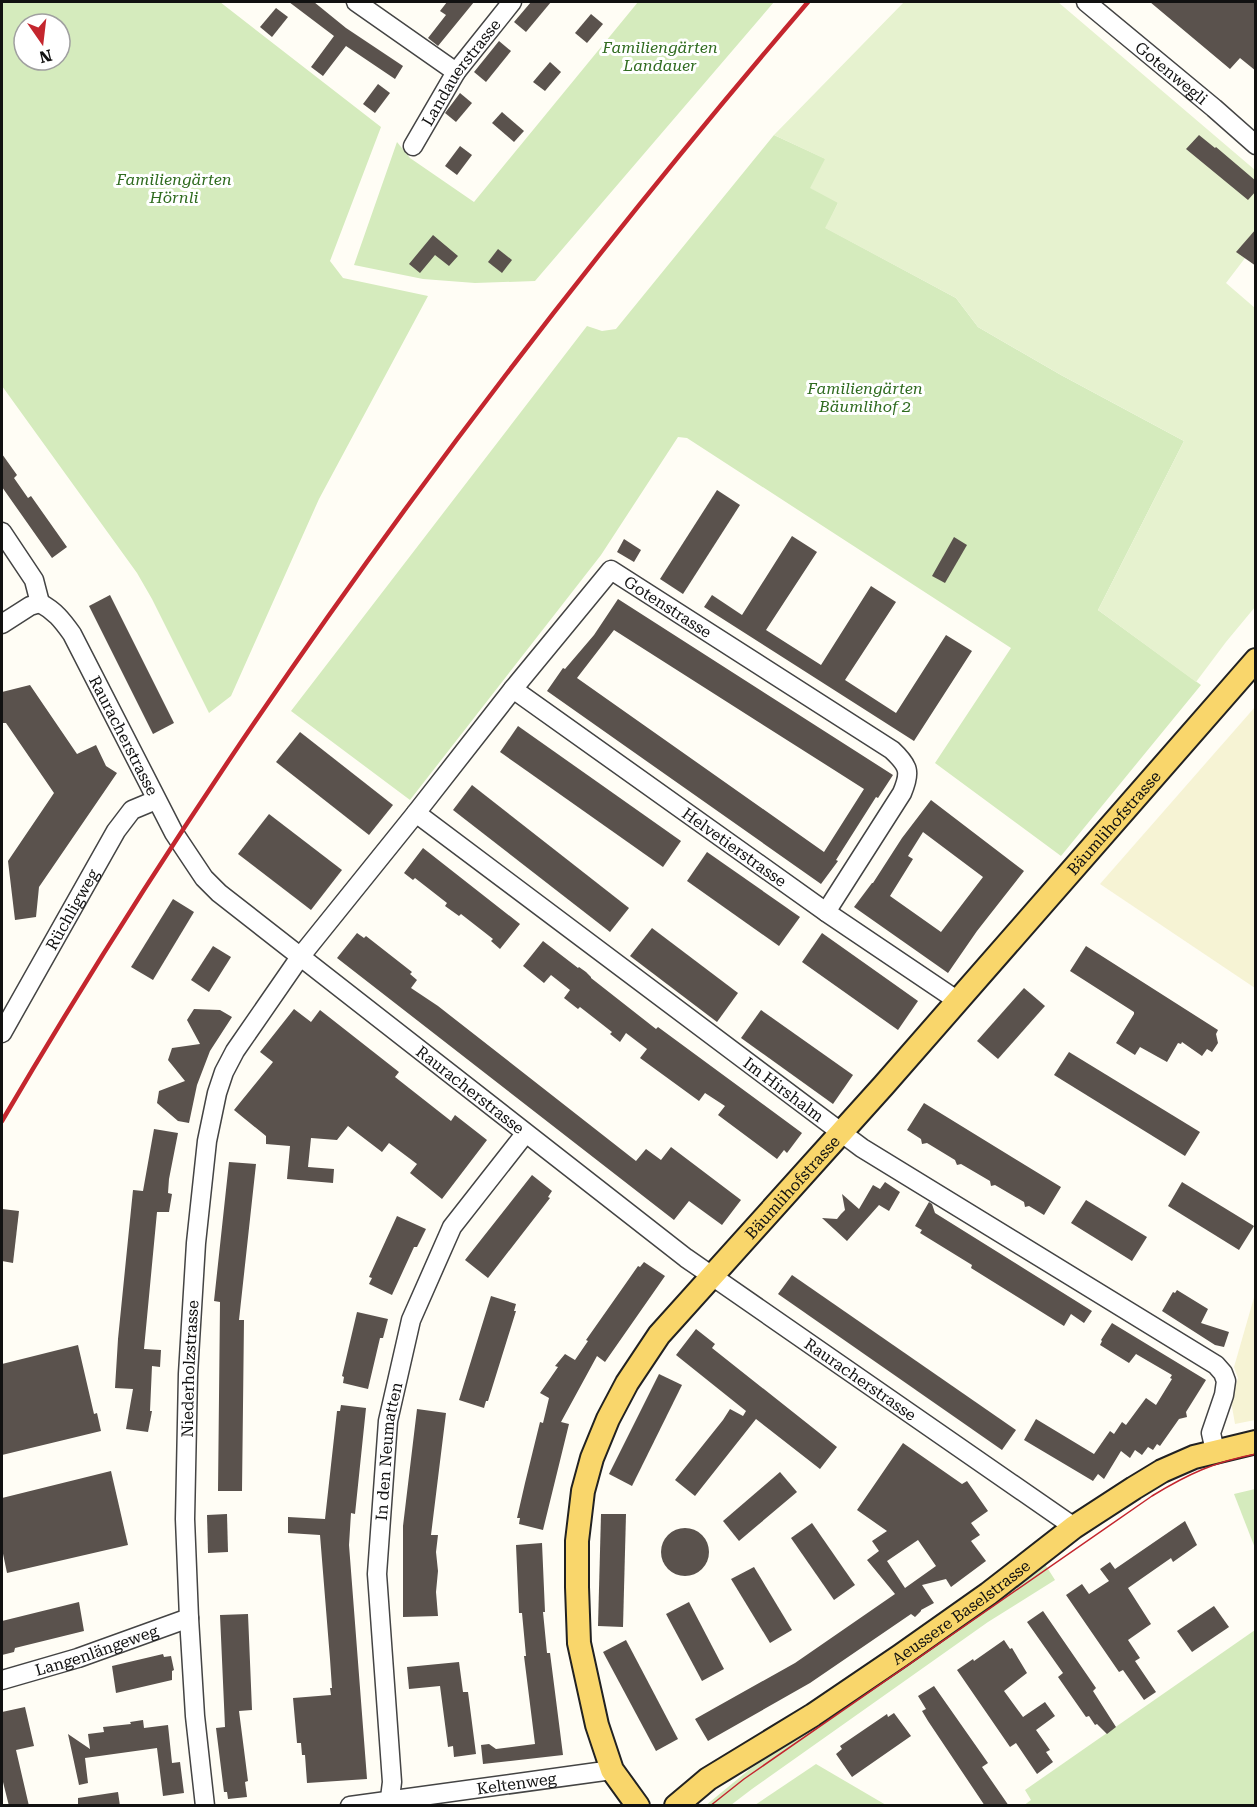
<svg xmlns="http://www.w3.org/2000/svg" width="1257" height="1807" font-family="'Roboto Serif',serif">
<rect width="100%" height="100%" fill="#fffdf5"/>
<g fill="#f6f3d4">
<path d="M1255,707V988L1100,884Z"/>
<path d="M1255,1294V1420L1235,1424L1231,1401L1238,1378L1234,1367Z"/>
</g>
<g fill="#d5ebbd" fill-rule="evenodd">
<path d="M2,2H220L381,127L330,261L343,278L428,296L319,499L231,696L209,713L152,599L137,573L2,386ZM24,24H60V60H24Z"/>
<path d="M638,2H774L535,281L475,283L423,279L354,265L397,142L410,158L474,202Z"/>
<path d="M774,135L826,159L838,203L826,228L956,298L978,327L1061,375L1184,441L1098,610L1201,685L1061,856L935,763L1011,648L687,438L678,437L601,555L410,800L291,711L587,326L602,331L616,329Z"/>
<path d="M1255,1489H1256L1255,1548L1234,1494Z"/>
<path d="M1043,1561L1055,1580L988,1622L752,1789L731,1805L705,1806L750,1769L925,1650Z"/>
<path d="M1255,1630V1805L1023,1806L1031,1800L1025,1790Z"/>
<path d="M816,1764L886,1805H755Z"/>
</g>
<path fill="#e6f2cf" d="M904,2H1058L1255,170V245L1226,283L1255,308V607L1226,642L1196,682L1098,610L1184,441L1061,375L978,327L956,298L825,228L838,203L810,188L825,159L774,135Z"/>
<g fill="#5a524d" fill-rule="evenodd">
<path d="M289,2H314L346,28L403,66L395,79L346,46L323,76L311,67L334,36Z"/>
<path d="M447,2H474L438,46L428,38L446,15L440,11Z"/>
<path d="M531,2H551L526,32L514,22Z"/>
<path d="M1150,2H1256V71L1240,58L1230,69Z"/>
<path d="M276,8L288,17L272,37L260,27Z"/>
<path d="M591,14L603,24L587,43L575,33Z"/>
<path d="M499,41L511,51L486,82L474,72Z"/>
<path d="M550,62L561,72L545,91L533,82Z"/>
<path d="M378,84L390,93L375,113L363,104Z"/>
<path d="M460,93L472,103L456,122L445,113Z"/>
<path d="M502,112L524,131L514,142L492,123Z"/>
<path d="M1199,135L1215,148L1216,147L1256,181V191L1248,200L1186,149Z"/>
<path d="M460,146L472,155L457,175L445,166Z"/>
<path d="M1256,229V266L1236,252Z"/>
<path d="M433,235L458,256L449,266L435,255L420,273L409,264Z"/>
<path d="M498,249L512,260L502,273L488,262Z"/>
<path d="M2,454L17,475L14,478L28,498L31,496L67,547L52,558L2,487Z"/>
<path d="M717,490L740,505L683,594L660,579Z"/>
<path d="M792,536L817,552L766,630L821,665L871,586L896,602L845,680L896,713L946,635L972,651L914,741L704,607L712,595L742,615Z"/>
<path d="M954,537L967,545L945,583L932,576Z"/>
<path d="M624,539L641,550L634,562L617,552Z"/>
<path d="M110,595L174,723L153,734L89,606Z"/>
<path d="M618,599L893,775L878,798L876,797L836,860L838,861L821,884L547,691L563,668L565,669L594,635ZM614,630L864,789L824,852L577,678Z"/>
<path d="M30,685L77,754L96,745L106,766L117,773L39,887L36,917L15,920L8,861L54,793L6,723H2V692Z"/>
<path d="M518,726L681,841L663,867L500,752Z"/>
<path d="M300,732L393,805L369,835L276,762Z"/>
<path d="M472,785L629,908L610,932L453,810Z"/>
<path d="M931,800L1024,871L977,931L948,973L854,907L872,883H873L902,838ZM923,832L983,877L941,932L890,896L913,859L908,856Z"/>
<path d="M269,814L342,870L311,910L238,854Z"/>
<path d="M423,848L520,924L500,949L491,941L493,939L461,914L459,916L445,906L447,903L415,878L413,880L404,873Z"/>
<path d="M707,852L800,917L779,946L687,881Z"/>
<path d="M173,899L194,912L153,980L131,967Z"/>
<path d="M652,928L738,993L717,1022L630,956Z"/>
<path d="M357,933L364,938L366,936L412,972L410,974L417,980L411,988L438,1006L636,1161L646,1149L661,1160L671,1147L741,1200L722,1225L689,1201L674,1220L337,958Z"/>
<path d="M822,933L918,1001L898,1030L802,962Z"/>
<path d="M543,941L578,968L579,967L586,972L591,977V978L656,1029L658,1027L802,1133L787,1153L784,1150L777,1159L718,1115L725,1106L705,1093L699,1101L640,1058L647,1049L626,1033L620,1042L610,1034L612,1032L580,1007L578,1009L564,998L570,990L551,975L544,983L523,966Z"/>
<path d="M213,946L231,957L209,992L191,980Z"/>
<path d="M1086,946L1218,1030L1216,1034L1218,1043L1212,1052L1207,1049L1202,1056L1182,1042L1181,1044L1178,1043L1167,1062L1140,1047L1135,1055L1116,1043L1134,1014V1012L1070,971Z"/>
<path d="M1024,988L1045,1006L998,1059L977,1041Z"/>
<path d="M194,1009L220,1010L232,1017L210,1051L197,1085L189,1123L178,1121L157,1103L159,1091L185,1081L168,1060L172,1048L200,1044L187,1020Z"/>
<path d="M294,1009L311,1022L320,1010L399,1072L395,1077L451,1121L455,1115L487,1140L442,1199L410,1173L417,1164L389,1143L382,1152L348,1126L337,1140L311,1138L308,1167L334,1169L333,1183L287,1179L290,1146L266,1144V1136L234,1110L273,1062L260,1052Z"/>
<path d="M761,1010L853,1075L833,1104L741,1038Z"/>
<path d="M1069,1052L1200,1132L1185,1156L1054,1075Z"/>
<path d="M924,1103L1061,1187L1044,1215L1029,1206L1025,1207L1024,1202L995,1185L991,1186L990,1181L961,1164L957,1165L955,1160L927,1143L922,1144L921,1139L907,1130Z"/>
<path d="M154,1129L178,1133L169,1179L168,1193L172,1194L169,1212H157L144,1349L161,1350L160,1367L152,1366L150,1411H152L148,1432L126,1429L133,1389L115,1388L118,1339L133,1190L143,1191Z"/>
<path d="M229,1162L256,1164L239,1320H244L242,1491H218L220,1302L214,1301Z"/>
<path d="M532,1175L552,1191L548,1197L550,1198L488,1278L465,1260Z"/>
<path d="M885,1182L900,1192L889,1211L879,1205L847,1241L822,1218L837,1219L841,1214L845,1210L842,1194L859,1209L873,1185L880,1189Z"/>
<path d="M1182,1182L1254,1226L1239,1250L1168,1206Z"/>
<path d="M1086,1200L1147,1237L1132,1261L1071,1223Z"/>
<path d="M929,1202L932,1204L935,1213L1092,1311L1084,1323L1071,1314L1064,1326L971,1268L972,1265L920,1233L922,1230L915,1226Z"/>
<path d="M2,1209L19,1211L13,1263L2,1261Z"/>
<path d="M397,1216L426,1229L417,1247H414L392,1295L369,1284L372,1278L369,1277Z"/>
<path d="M644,1262L665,1276L605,1362L597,1356L561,1422L569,1424L543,1530L519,1524L520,1518H517L525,1483L540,1422L543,1423L549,1398L540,1393L558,1367L555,1366L565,1354L575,1360L588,1341L586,1340L624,1286L638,1266L640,1267Z"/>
<path d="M792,1275L1016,1430L1002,1450L778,1294Z"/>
<path d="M1177,1290L1208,1309L1201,1323L1229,1332L1224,1347L1215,1345L1162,1311L1173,1292L1175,1293Z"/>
<path d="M491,1296L516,1304L514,1311H516L488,1401H486L484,1408L459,1400Z"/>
<path d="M357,1312L388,1319L383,1338H380L368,1389L343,1383L344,1377L342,1376Z"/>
<path d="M1112,1323L1206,1380L1186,1412L1187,1417L1179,1419L1160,1446L1157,1444L1153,1450L1148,1447L1142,1455L1135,1450L1130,1458L1121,1451L1104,1479L1098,1474L1093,1481L1024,1440L1036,1419L1094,1454L1110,1431L1114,1434L1122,1422L1126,1425L1146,1398L1156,1405L1172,1379L1170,1378L1172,1375L1136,1354L1129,1363L1100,1345L1102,1341L1101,1340Z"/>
<path d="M696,1329L715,1344L712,1348L837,1447L820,1469L756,1419L695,1496L675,1480L723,1420L730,1409L743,1416L746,1411L676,1355Z"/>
<path d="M78,1345L94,1414L97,1413L101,1431L2,1455V1364Z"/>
<path d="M659,1374L682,1385L632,1486L609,1474Z"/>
<path d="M341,1405L366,1408L355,1514L351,1513L349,1545L367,1779L307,1783L305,1755H302L301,1743H297L293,1698L331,1695L330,1688H332L330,1659L320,1535L288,1533V1517L325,1519L337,1411H340Z"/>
<path d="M417,1409L446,1413L431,1535H438L436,1552L438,1571L436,1592L438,1616L403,1617V1526Z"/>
<path d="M903,1443L962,1484L967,1481L988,1511L971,1523L980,1535L971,1541L986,1561L951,1587L946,1579L922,1585L934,1603L921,1610V1611L915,1617L911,1614L810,1683L708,1741L695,1719L795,1663L895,1594L867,1560L879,1551L872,1541L887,1531L857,1510ZM918,1540L936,1566L905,1588L887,1561Z"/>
<path d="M111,1471L128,1545L7,1573L2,1549V1498Z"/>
<path d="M780,1472L797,1492L739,1541L723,1521Z"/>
<path d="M227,1514L228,1552L208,1553L207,1515Z"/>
<path d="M601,1514H626L623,1627L598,1626Z"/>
<path d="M1185,1521L1197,1545L1173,1562L1171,1558L1128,1588L1151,1624L1128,1640L1140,1658L1135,1661L1156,1692L1144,1700L1123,1670L1119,1672L1066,1595L1082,1584L1089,1594L1109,1581L1100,1569L1110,1562L1115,1569Z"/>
<path d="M812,1523L855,1585L834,1600L791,1538Z"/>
<circle cx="685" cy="1552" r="24"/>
<path d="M542,1543L545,1612H543L547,1653H550L563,1755L483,1764L481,1745L489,1744L496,1749L535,1744L524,1656H526L522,1613H519L516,1545Z"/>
<path d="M754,1567L792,1630L770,1643L731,1579Z"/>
<path d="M79,1602L84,1631L15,1648L14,1652L2,1655V1621Z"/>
<path d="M689,1602L724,1669L702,1681L666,1614Z"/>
<path d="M1214,1606L1229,1627L1192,1652L1177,1631Z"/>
<path d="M1043,1611L1096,1688L1093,1691L1116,1727L1107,1734L1097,1724L1095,1725L1089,1716L1086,1717L1058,1677L1063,1673L1027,1622Z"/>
<path d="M248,1614L252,1710L239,1711L248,1781L245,1782L247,1797L228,1799L227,1792H224L216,1728L225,1727L220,1615Z"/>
<path d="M626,1640L678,1739L656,1751L603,1652Z"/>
<path d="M1004,1640L1010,1649L1012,1648L1027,1673L1004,1691L1023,1717L1045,1702L1055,1716L1036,1730L1050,1750L1046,1752L1053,1762L1037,1774L1016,1743L1010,1747L957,1670L973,1659L974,1661Z"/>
<path d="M163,1654L164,1657L171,1656L174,1670L172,1671V1680L116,1693L112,1666Z"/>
<path d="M459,1662L463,1692H468L476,1754L454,1757L453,1746L448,1747L440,1686L409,1689L407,1667Z"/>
<path d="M934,1686L988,1763L982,1767L1009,1806H985L928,1721L922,1711L926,1709L918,1696Z"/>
<path d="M25,1707L34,1746L16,1750L29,1806H9L2,1778V1712Z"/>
<path d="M894,1713L911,1736L852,1777L836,1754L842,1749L840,1746L887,1714L888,1717Z"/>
<path d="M143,1720L144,1728L168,1725L172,1763L180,1762L184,1793L163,1796L157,1748L85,1758L88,1783L79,1785L68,1734L90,1749L88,1734L104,1732L103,1727L131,1724L130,1722Z"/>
<path d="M118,1792L120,1806H78V1798Z"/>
</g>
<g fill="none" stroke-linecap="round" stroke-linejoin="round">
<g stroke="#444" stroke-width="21">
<g id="minor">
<path d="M356,2L456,72"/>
<path id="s1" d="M1086,2L1214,108L1256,145"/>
<path id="s2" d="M413,146L456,72L512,2"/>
<path d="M2,532L34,580L40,603"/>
<path id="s3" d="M40,603C55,611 62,620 72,634L174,833L204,878L219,893L686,1258L1074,1527"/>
<path d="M2,624L30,606L40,603"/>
<path id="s4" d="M513,689L826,912L958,1001"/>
<path id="s5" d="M416,813L862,1148L1216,1365L1223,1373L1226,1381L1224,1395L1211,1433L1215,1451"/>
<path id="s6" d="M2,1033L116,831L132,810L156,800"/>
<path id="s7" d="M2,1680L78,1658L189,1618"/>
<path id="s8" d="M205,1806L195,1716L189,1618L185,1519L188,1374L196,1243L207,1141L217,1093L224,1072L235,1051L300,957L416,813L513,689L611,570L892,750C909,766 911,772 902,793L826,912"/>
<path id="s9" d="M350,1806L612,1770"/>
<path id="s10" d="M389,1806L392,1782L377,1574L388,1421L411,1320L452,1227L525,1134"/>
</g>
</g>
<g stroke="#222" stroke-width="26">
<g id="major">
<path id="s11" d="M638,1806L612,1770L597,1725L579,1643L577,1587V1541L583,1491L592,1458L608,1419L627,1383L659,1335L884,1085L1256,660"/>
<path id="s12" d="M676,1806L708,1779L813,1715L900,1656L988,1594L1074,1527L1134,1488L1162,1471L1194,1457L1256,1442"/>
</g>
</g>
<use href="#minor" stroke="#fff" stroke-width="18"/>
<use href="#major" stroke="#f9d66b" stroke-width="22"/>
<path stroke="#c4262e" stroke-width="1.5" d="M710,1806L744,1779L1152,1496C1188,1474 1214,1462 1256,1454"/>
<path stroke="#c4262e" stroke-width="4.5" d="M2,1121C235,724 509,351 808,2"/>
</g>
<g text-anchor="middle" stroke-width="6" stroke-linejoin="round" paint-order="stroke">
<g font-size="16" font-style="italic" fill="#2f6b1f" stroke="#fff">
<text x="660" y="53">Familiengärten<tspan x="660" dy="18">Landauer</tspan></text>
<text x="174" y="185">Familiengärten<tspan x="174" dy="18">Hörnli</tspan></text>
<text x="865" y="394">Familiengärten<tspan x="865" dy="18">Bäumlihof 2</tspan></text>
</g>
<g font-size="16" fill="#111" stroke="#fff">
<text dy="6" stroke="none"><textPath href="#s2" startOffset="88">Landauerstrasse</textPath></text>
<text dy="6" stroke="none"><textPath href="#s1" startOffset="111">Gotenwegli</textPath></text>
<text dy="6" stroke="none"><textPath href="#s8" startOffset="1440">Gotenstrasse</textPath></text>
<text dy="6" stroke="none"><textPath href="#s3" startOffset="159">Rauracherstrasse</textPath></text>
<text dy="6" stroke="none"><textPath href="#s11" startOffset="1188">Bäumlihofstrasse</textPath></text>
<text dy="6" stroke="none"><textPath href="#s4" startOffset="272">Helvetierstrasse</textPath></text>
<text dy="6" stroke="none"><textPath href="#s6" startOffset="142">Rüchligweg</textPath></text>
<text dy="6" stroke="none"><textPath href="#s5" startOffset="460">Im Hirshalm</textPath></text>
<text dy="6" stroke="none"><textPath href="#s3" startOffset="663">Rauracherstrasse</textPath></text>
<text dy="6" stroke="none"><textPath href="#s11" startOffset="702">Bäumlihofstrasse</textPath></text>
<text dy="6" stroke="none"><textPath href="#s8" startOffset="438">Niederholzstrasse</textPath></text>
<text dy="6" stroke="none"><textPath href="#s3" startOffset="1149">Rauracherstrasse</textPath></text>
<text dy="6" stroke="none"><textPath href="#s10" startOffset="356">In den Neumatten</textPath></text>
<text dy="6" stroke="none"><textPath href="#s12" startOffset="345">Aeussere Baselstrasse</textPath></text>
<text dy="6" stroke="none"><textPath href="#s7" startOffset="99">Langenlängeweg</textPath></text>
<text dy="6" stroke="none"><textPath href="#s9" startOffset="168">Keltenweg</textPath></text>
</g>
</g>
<rect width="1257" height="1807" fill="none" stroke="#111111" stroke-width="6"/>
<g transform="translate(42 42) rotate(166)"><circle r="28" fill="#ffffff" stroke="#a0a0a0" stroke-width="1.5"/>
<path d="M0-4.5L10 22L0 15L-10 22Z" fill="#c4262e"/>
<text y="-9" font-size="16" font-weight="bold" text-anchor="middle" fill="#111111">N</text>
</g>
</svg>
